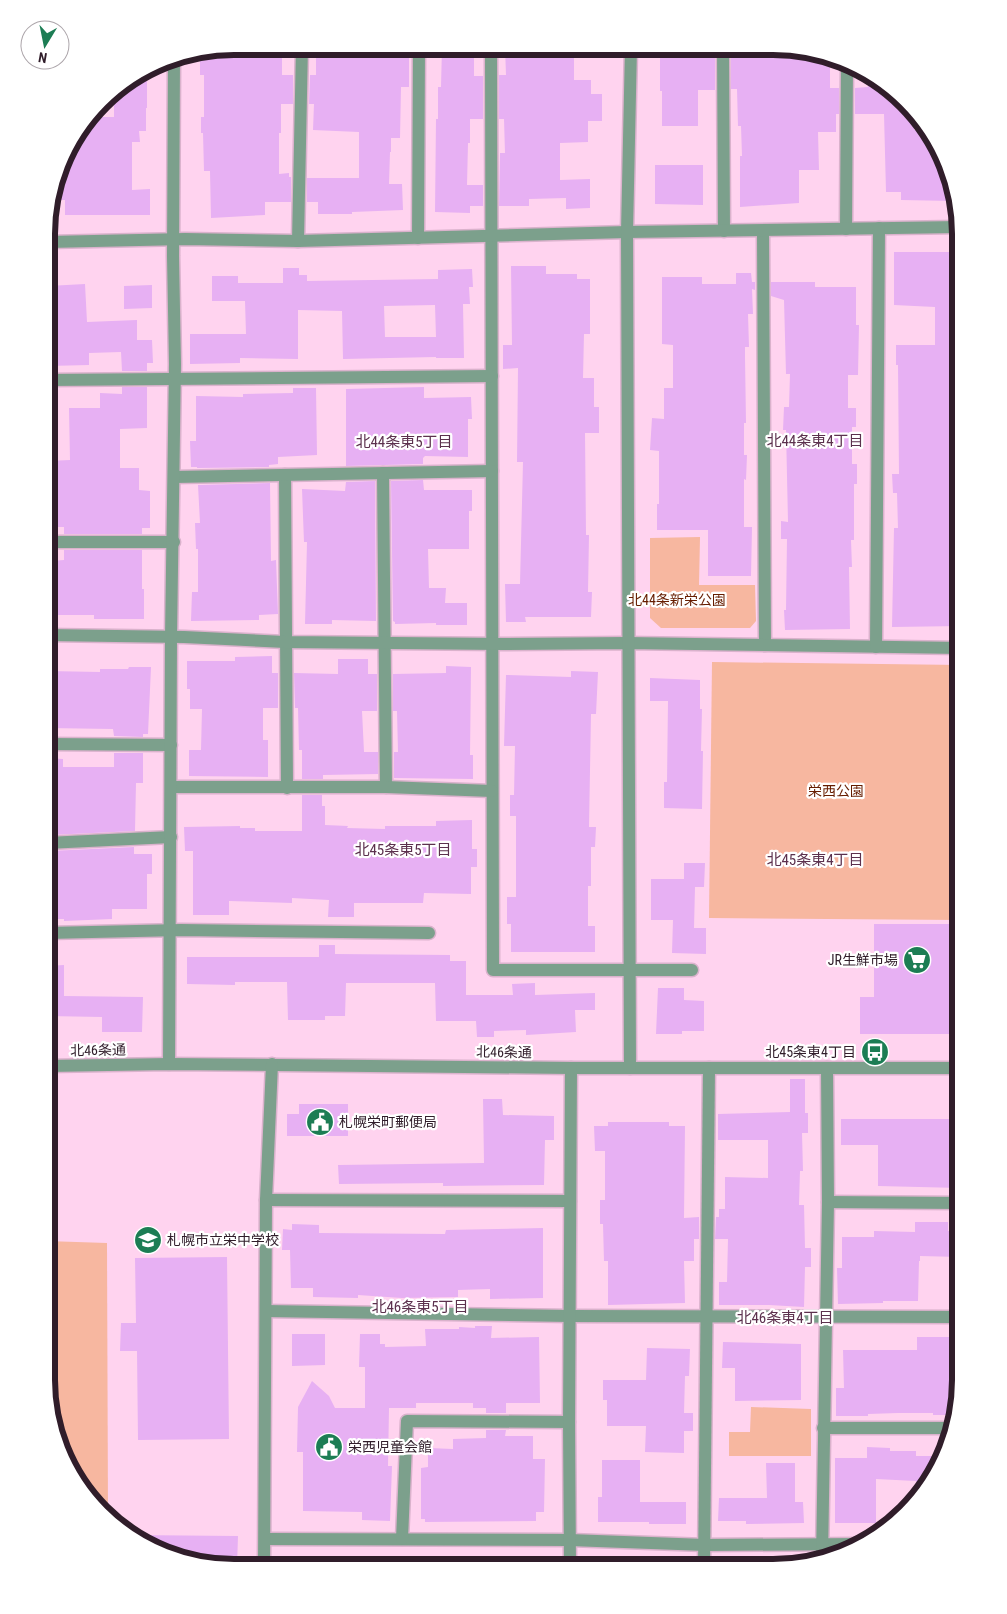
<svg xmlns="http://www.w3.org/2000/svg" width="1007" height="1614" font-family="'Roboto Condensed','Noto Sans JP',sans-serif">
<rect width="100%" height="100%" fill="#ffd3ef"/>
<g fill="#f7b7a0">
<path d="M700,537L699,585H755L756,621L750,628H661L650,618V538Z"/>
<path d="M712,662L961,665L960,920L709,918Z"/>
<path d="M46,1241L107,1243L108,1517L85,1494L60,1451L46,1380Z"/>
<path d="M751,1407L811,1409V1456H729V1432H750Z"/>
</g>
<g fill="#e7b0f3" fill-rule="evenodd">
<path d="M251,46H282V75H293V104H281V133H279V174L289,173V177H291V202H265V215L211,218L210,171H204L203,133H201V117H204V75H200V53L219,49H251Z"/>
<path d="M316,46L409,47V87H401L400,138H391V152H390L389,184H402L403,210L352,212V214H318V202H307V178H359V132L313,130L314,104H309L310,75H316Z"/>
<path d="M442,47H474V76H483V119H470V143H468L467,185H483V206H470V213L435,212L436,119H438V87H441Z"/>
<path d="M505,47H574V80H591V94H602V121H588V142L560,143V180L590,179V208L566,209V198L529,199V206H499L500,153H505L504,119H499V75H506Z"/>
<path d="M660,48H715V90H698V126H662V91H660Z"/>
<path d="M731,48H797L813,52V62H830V88H839V114H836V132H818L819,170H799V203L740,207V156H742L741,126H738L737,89H731Z"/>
<path d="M868,74L887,85L914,112V130L927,129L947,163L954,201L901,200V192H886L884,114H855V88L868,87Z"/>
<path d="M136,77H147V108H146V131H139L140,142H132V190L150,189V215H65V200H55V185L66,151L92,117H114V91Z"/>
<path d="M655,165H703V205L655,204Z"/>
<path d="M894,252H961V626L892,627L894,528H898L897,493H893L892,474H899L898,365H896V345H935V307L894,305Z"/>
<path d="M511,266H546V274H577V279H590V334H584L583,378H594V407H599V433H585L586,535H589L588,592H592L591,617H525L526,622H506L505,584H520L523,462H517L518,368L503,369V345H512Z"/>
<path d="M283,268H299V275H307V281L438,279V270L472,269L473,287H469L470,304H463L464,358H436V357L343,359L342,311L298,310V359L240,358V363L190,364V334H246L245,301H212V276H238V283H283ZM435,305L436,337H385L384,306Z"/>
<path d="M736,273H751L752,282H755V290L752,289L753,314H748L749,347H745V357L746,423H744V455H747L746,480L744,479V527H752L751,576H708V530H657V504H659V451L650,450L652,418L664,419V388H673V345L662,344V277H702V284H736Z"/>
<path d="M771,282H815V287H856V325H859L858,375H848V408H856V427H852V464H857V484H854V540H851L852,567H849L850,629L785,630L784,610H786L787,539H781V521L788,522L786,430H783L784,407H789L790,374H786L784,300L771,296Z"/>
<path d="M85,284L87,322L137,320V340H152L153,363H147V371H122L121,352L89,353V365L48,366V347H57L55,313H48V286Z"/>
<path d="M152,285V308L124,309V286Z"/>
<path d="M122,387H147V428L120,429V468H139V490L150,491V528H142V534H64V527H49L47,461L70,460L69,408H100V393L122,394Z"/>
<path d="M424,387V398L471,397L472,419H468V457L425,456L423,458V464L346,466V389Z"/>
<path d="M293,388H316L317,455L278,457V464L269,465V467L197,468V467H191L190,441H196V396L243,397V394L293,393Z"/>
<path d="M423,480L424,490H472V511H469V549H428L429,588H446L445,603H467V625H436V623L395,624V622L393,621L391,481Z"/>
<path d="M375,481L376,621L332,620V624H305L307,542H304L302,489L345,491L346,482Z"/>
<path d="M270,483L271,561L276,560L278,614L259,615V620L191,621L192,592H198V549H196L195,523H200L198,485Z"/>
<path d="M64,550H142V589H144V619H94V615H47V591H52L51,561L64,560Z"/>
<path d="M272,656V673H278V708H263V740H268V777L189,776V750H201L202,709H190V689H187V661H235V657Z"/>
<path d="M338,659H368V674H377V711H362L364,752H378V774L323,775V779H302V750H299L298,708H295L294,673L338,674Z"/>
<path d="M446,666L471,667L470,755H473V779L394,778V752H398L397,711H393V674L446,673Z"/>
<path d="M129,667H151L148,734H143V737L114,736L113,729L47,728V671L100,672V669H128Z"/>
<path d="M571,671L598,672L596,714H591L589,827H596L595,847H591V886H588V926H595V952H511V924H507V897H516V816H510V795H514L515,746H504L506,675L571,677Z"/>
<path d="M650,678L700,680V709H702L701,751H703L702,809L664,808V782H667L668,701H650Z"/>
<path d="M114,753H143V783H136L135,831L50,835V824H47V758L63,759V767H114Z"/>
<path d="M302,795H322V806H325V825L348,826L347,828L385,829V826H436V821L472,820V849H477V867H471V894L424,893L423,903H354V917H328L329,900L292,898V903L229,901V915H193V851H185L184,827L240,826V828H255V831H302Z"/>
<path d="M134,847V854H152V874H147V909H112V919L64,921V919H47V902H51L50,851Z"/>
<path d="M684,863H705L704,887H695L694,928H706V954L672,953L673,920H651V879H684Z"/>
<path d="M874,924H960V1034H860V997H874Z"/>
<path d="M319,945H335V954L450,955V961H466V995H513L512,984L535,983V995L595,993V1010H575L576,1032L526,1035V1030L494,1031V1037H477L476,1021H436L435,983H346L345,1016H325V1020H288L287,982H235V985L187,984V957H319Z"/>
<path d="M64,965V996L143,997L142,1032H102V1017L47,1016V966Z"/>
<path d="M658,988H684V1000L704,1001V1031H682V1034H656Z"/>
<path d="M790,1079H805V1113H808V1133H802L803,1171H800L799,1205H804L805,1248H811V1267H805L804,1307L769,1305H719V1282H727L728,1239H715L716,1217H719V1209H725V1177L768,1178V1140H718V1114L790,1112Z"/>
<path d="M483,1099H502L503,1115L554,1116V1140H545L544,1185L443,1186V1183L339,1184L338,1165L484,1163Z"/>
<path d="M299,1104H348V1136H287V1114H299Z"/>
<path d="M841,1119H960V1188L878,1186V1145H841Z"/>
<path d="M608,1122H669V1126H685L684,1218L699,1217V1239H694V1261H684L685,1303L608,1305V1261H604L603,1224H600V1200H605V1151H595L594,1126H608Z"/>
<path d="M915,1222H948V1231H960V1257L920,1256V1261H919L918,1301H883V1303L838,1304L837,1268H842V1237H874V1231L915,1232Z"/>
<path d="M292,1224L319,1225V1233L445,1234L446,1230L543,1228V1298L490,1299V1289L458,1290V1297L402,1298L358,1295V1298L313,1297V1288H291L290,1250H282L283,1229L292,1230Z"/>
<path d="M227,1257L229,1439L138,1440L137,1351H120L121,1323H136L135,1258Z"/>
<path d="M475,1326H492L491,1338L539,1337L540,1403H506V1413H486V1408H473V1403H416V1408H389L388,1466H392L390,1521L362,1520V1512L303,1511V1452H297L298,1407L312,1381L329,1396L335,1408H365V1367H359L360,1334H380V1344H385V1347L426,1346L425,1329H459V1327L475,1328Z"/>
<path d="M292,1334H325V1365L292,1366Z"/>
<path d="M917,1337H959L960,1395L955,1415H933V1413H898L868,1414V1416H836V1388H844L843,1350H917Z"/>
<path d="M723,1342L801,1344V1400L735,1401V1368H722Z"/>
<path d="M647,1348L690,1349L689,1376H685L684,1413H693V1431H684V1453L645,1452L646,1426H607V1400H603V1380H646Z"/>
<path d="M486,1430H506L505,1436H533V1459H545L544,1512H536V1521L425,1522V1519H421V1468L428,1467V1448L453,1449V1439L486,1438Z"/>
<path d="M867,1447L890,1448V1451H916V1456H944L922,1494L915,1501L916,1481L876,1479V1523H835V1458H867Z"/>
<path d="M602,1460H640V1502H686V1524H649V1522H598V1497H602Z"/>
<path d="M766,1463H795V1502H803L804,1523L746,1524V1521H718L719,1498H767Z"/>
<path d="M130,1535L238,1536L237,1566H210L163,1554Z"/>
</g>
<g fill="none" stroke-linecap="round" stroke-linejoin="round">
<g stroke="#dab2cc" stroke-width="15">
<g id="minor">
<path d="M491,47L493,970H692"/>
<path d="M723,48L724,231"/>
<path d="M846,229L847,62"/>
<path d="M763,231L765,645"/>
<path d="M418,238L419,47"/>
<path d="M298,241L302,46"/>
<path d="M48,242L185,239L298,241L627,232L959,227"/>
<path d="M48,380L492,376"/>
<path d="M383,473L386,787"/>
<path d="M285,475L287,788"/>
<path d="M174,477L492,471"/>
<path d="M47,542H174"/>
<path d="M47,635L184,637L285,642L502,644L627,643L961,648"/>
<path d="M876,647L879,228"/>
<path d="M47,744L171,745"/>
<path d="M171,787H386L492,791"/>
<path d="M47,843L171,837"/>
<path d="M47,933L181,930L429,933"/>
<path d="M169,1064L171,637L175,364L173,256L174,58"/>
<path d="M47,1066L169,1064L571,1068H960"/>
<path d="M630,1068L627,232L631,47"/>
<path d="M266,1200L570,1201"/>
<path d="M828,1202L960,1203"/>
<path d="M266,1311L570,1316L960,1317"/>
<path d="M823,1428H952"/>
<path d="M265,1539L570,1540L705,1545L861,1544"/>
<path d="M402,1539L407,1421L569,1422"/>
<path d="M822,1558L828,1202L827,1068"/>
<path d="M264,1566L266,1200L272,1064"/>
<path d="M570,1567L569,1422L571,1068"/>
<path d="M704,1568L709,1068"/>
</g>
</g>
<use href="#minor" stroke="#7ca08c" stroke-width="12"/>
</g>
<defs>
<g id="supermarket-disc" transform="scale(1.4375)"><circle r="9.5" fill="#1c7d54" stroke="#fff"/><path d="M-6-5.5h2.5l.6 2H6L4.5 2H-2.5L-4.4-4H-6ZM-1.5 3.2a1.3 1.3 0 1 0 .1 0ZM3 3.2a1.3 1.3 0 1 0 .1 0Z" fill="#fff"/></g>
<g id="bus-disc" transform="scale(1.4375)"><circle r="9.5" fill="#1c7d54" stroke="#fff"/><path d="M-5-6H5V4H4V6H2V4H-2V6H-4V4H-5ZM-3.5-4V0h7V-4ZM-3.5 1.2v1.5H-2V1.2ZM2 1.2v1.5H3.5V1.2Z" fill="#fff"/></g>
<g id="civic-disc" transform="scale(1.4375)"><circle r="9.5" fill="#1c7d54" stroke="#fff"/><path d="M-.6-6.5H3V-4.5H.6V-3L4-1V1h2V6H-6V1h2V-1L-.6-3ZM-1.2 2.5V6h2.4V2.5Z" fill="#fff"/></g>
<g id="school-disc" transform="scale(1.4375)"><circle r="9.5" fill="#1c7d54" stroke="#fff"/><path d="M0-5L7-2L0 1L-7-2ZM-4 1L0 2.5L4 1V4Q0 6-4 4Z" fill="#fff"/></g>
</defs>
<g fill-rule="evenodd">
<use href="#supermarket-disc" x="917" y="960"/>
<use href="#bus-disc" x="875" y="1052"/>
<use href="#civic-disc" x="320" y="1122"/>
<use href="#school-disc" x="148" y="1240"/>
<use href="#civic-disc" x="329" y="1447"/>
</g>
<g text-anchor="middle" stroke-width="4.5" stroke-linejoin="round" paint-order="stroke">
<g font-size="14" fill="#661d00" stroke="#fff">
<text x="677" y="605">北44条新栄公園</text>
<text x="836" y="796">栄西公園</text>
</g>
<g font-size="14" fill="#301d2a" stroke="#fff" text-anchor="start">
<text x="898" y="965" text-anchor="end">JR生鮮市場</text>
<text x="856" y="1057" text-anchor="end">北45条東4丁目</text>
<text x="339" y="1127">札幌栄町郵便局</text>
<text x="167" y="1245">札幌市立栄中学校</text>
<text x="348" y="1452">栄西児童会館</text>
</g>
<g font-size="14" fill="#301d2a" stroke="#fff">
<text transform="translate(98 1050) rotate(-1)" y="5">北46条通</text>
<text transform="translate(504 1052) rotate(1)" y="5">北46条通</text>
</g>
<g font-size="15" fill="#5c314e" stroke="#fff">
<text x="815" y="446">北44条東4丁目</text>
<text x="404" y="447">北44条東5丁目</text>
<text x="403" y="855">北45条東5丁目</text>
<text x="815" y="865">北45条東4丁目</text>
<text x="420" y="1312">北46条東5丁目</text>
<text x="785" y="1323">北46条東4丁目</text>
</g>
</g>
<path d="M0 0H1007V1614H0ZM234 55H773A179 179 0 0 1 952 234V1380A179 179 0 0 1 773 1559H234A179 179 0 0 1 55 1380V234A179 179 0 0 1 234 55Z" fill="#fff" fill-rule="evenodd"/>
<path fill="none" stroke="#301d2a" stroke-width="6" d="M234 55H773A179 179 0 0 1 952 234V1380A179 179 0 0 1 773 1559H234A179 179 0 0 1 55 1380V234A179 179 0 0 1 234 55Z"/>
<g transform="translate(45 45) rotate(190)"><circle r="24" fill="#ffffff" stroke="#aca5aa"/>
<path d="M0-4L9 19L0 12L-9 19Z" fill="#1c7d54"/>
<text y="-8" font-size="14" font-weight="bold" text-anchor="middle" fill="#301d2a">N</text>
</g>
</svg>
